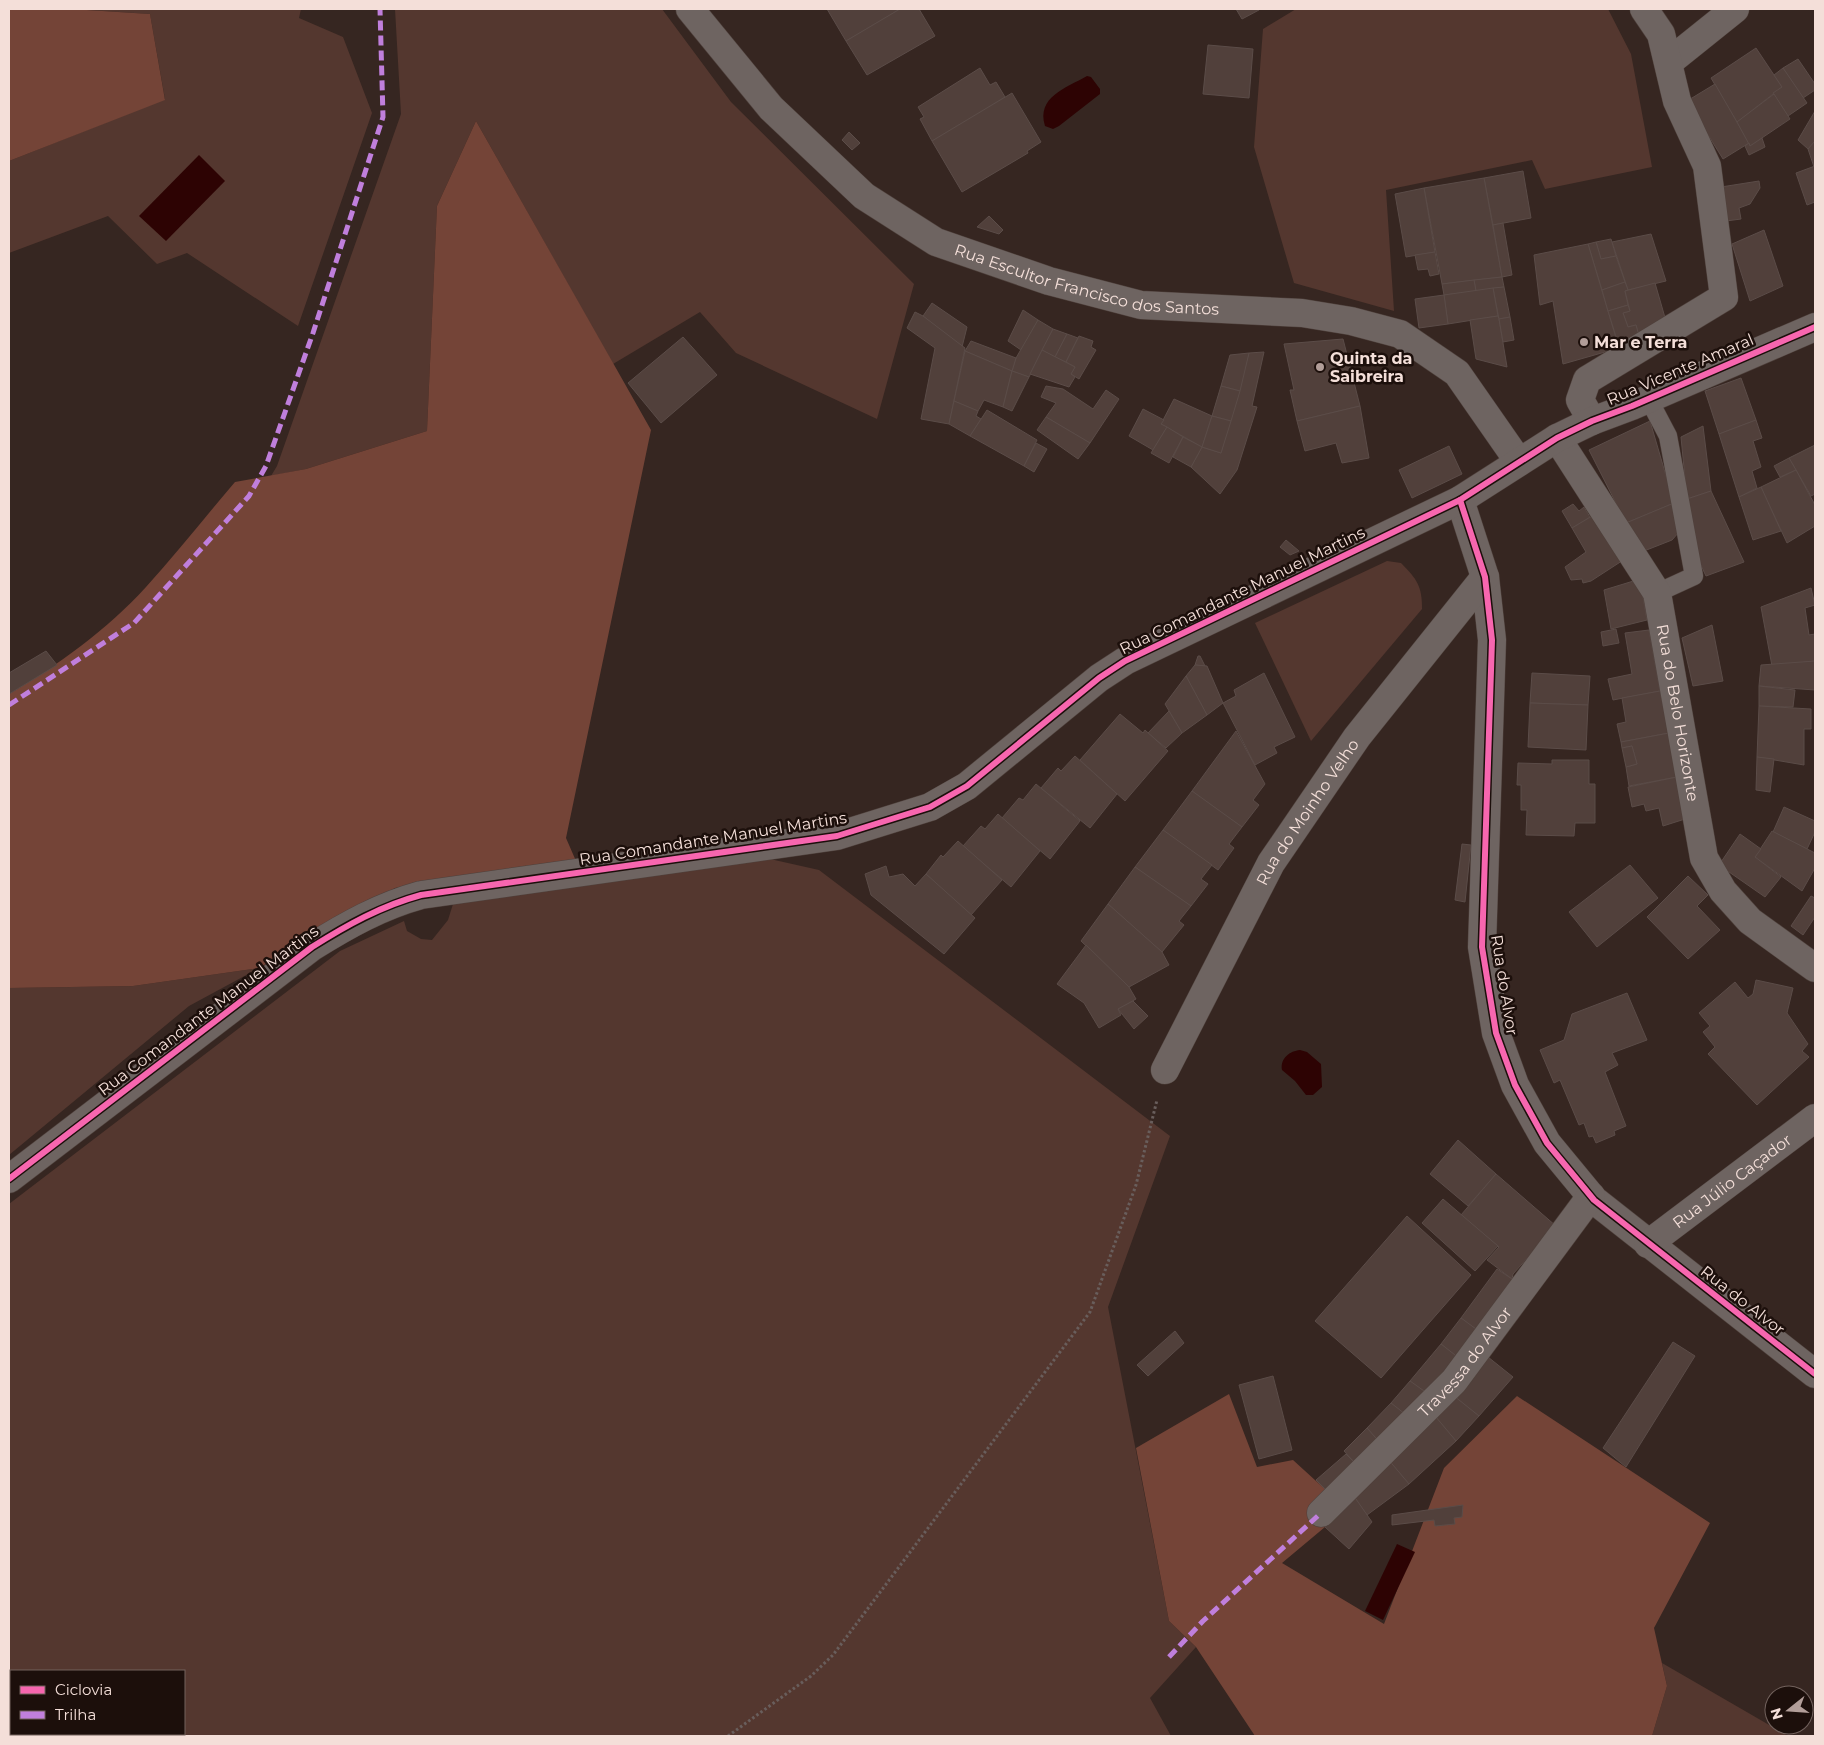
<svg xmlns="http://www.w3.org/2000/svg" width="1824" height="1745" font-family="Montserrat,sans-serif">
<rect width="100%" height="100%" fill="#362621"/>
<g fill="#54372f" fill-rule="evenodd">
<path d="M71,9H301L299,18L343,37L372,113L298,326L187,253L157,264L108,216L9,253V161L165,99L150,14Z"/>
<path d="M395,9H662L731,102L914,284L877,419L736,353L700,312L613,364L476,121L437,206L427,431L306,469L271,476L277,466L401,114Z"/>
<path d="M1296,9H1608L1631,54L1652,167L1545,189L1532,160L1386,190L1394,311L1294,283L1254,147L1263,29Z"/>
<path d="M1387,561L1401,563C1417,579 1422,586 1422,609L1311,741L1255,623Z"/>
<path d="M770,859L819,870L1170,1136L1108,1307L1169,1621L1196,1647L1150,1698L1171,1736H9V1204L340,951L404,921L407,931L421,939L432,940L448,920L453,904ZM11,1671H184V1734H11Z"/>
<path d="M259,968L189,1006L9,1155V988L133,986Z"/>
<path d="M1662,1663L1788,1736H1652L1667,1686Z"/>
</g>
<g fill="#744437">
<path d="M9,9H71L150,14L165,100L9,161Z"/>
<path d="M476,121L651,430L566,838L576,861L395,888L259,968L133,986L9,988V694C58,665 107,630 146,587C177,553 205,517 235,482L306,469L427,431L437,206Z"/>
<path d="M1229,1394L1257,1467L1293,1460L1327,1491L1325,1527L1282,1563L1384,1624L1444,1468L1517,1396L1710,1523L1654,1628L1667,1686L1652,1736H1255L1196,1647L1169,1621L1136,1448Z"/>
</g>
<g fill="#2d0303">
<path d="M1087,76L1091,77L1100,89V94L1059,126L1053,129L1045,126C1036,97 1066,88 1087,76Z"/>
<path d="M199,155L225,181L166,241L139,216Z"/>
<path d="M1300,1050L1307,1052L1321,1064L1322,1087L1313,1095H1306L1295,1081L1282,1070C1280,1058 1290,1051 1300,1050Z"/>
<path d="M1397,1544L1415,1552L1383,1620L1365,1611Z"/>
</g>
<g fill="#51403b" stroke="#5b4c48">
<path d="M827,9H900L846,41Z"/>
<path d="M900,9H919L935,36L867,75L846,41Z"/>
<path d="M1236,9H1258L1259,10L1242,19Z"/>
<path d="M1208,45L1253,49L1249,98L1203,94Z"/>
<path d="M1756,48L1782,87L1737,122L1711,78Z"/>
<path d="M1798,59L1815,84V90L1803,98L1783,68Z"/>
<path d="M980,68L990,85L996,82L1005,97L932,141L920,119L924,117L918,107Z"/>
<path d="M1783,68L1807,103L1788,116L1773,93L1782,87L1774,75Z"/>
<path d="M1715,84L1749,143L1723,159L1687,101Z"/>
<path d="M1012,93L1041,142L1027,151L1028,153L962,192L932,141Z"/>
<path d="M1774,94L1790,119L1750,146L1737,122Z"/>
<path d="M1815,111V141L1808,149L1798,140Z"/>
<path d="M849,132L860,143L852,150L842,140Z"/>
<path d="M1762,138L1765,147L1749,155L1745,146L1749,143L1750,146Z"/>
<path d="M1815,141V166L1814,167L1808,149Z"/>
<path d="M1815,166V202L1807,205L1796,173Z"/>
<path d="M1523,171L1531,218L1493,225L1484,178Z"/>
<path d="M1484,178L1502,277L1442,284L1424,188Z"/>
<path d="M1759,181L1760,188L1750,204L1739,208L1741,219L1726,221L1721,187Z"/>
<path d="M1424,188L1435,252L1406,257L1395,194Z"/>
<path d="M989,216L1003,230L999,234L977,227Z"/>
<path d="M1503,223L1512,275L1502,277L1493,225Z"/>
<path d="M1764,230L1783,286L1750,301L1732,244Z"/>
<path d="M1651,234L1666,281L1628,290L1612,242Z"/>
<path d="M1611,239L1616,256L1601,259L1596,242Z"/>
<path d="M1596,242L1601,259L1616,256L1625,282L1602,290L1588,244Z"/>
<path d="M1588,244L1619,348L1563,364L1553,301L1540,305L1534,255Z"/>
<path d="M1435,252L1439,274L1430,276L1428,269L1418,270L1415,255Z"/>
<path d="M1502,277L1504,287L1476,291L1474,280Z"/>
<path d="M1474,280L1476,291L1444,295L1442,284Z"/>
<path d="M1625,282L1628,290L1625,291L1628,305L1608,311L1602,290Z"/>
<path d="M1655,283L1668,328L1639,336L1636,325L1628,327L1623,313L1630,311L1625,291Z"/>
<path d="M1504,287L1510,317L1499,319L1493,288Z"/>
<path d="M1493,288L1498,316L1448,324L1444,295Z"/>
<path d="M1444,295L1448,324L1419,328L1415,299Z"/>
<path d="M932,303L967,327L962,347L923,316Z"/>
<path d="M1628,305L1630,311L1623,313L1628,327L1636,325L1639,336L1618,343L1608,311Z"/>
<path d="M1023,310L1038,320L1021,350L1008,341Z"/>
<path d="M915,312L923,316L965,348L949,424L921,419L935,348L907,328Z"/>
<path d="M1498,316L1499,319L1507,367L1476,359L1470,320Z"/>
<path d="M1510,317L1514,340L1503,342L1499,319Z"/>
<path d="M1038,320L1053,329L1029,377L1012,371L1016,358Z"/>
<path d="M1053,329L1067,334L1055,357L1042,350Z"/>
<path d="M1067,334L1078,338L1066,362L1055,357Z"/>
<path d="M1079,336L1093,341L1091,347L1096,350L1079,379L1071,374L1075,367L1066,362Z"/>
<path d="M683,337L717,375L661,423L628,383Z"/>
<path d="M1343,339L1360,406L1297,421L1290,390H1294L1284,344Z"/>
<path d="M971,341L1016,358L1012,371L965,351Z"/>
<path d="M1042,350L1075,367L1071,374L1075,377L1069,387L1030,374Z"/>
<path d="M965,351L1012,371L1003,407L984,400L978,411L954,401Z"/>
<path d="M1264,352L1252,406L1257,407L1237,470L1220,494L1191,467L1202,447L1221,453L1249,353Z"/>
<path d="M1249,353L1240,391L1221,386L1230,355Z"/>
<path d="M1012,371L1029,377L1012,411L1003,407Z"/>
<path d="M1741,378L1756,420L1719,434L1705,391Z"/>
<path d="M1046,386L1063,389L1093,409L1106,390L1119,399L1090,443L1046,417L1056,403L1041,397Z"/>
<path d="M1221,386L1240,391L1231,421L1212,416Z"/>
<path d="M1174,399L1212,416L1202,447L1161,424Z"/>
<path d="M954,401L978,411L976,416L981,419L970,436L949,424Z"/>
<path d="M1360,406L1369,458L1342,463L1336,443L1305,451L1297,421Z"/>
<path d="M1143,409L1164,420L1161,424L1167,427L1153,450L1129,436Z"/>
<path d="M987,410L1037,440L1024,466L970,436Z"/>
<path d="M1212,416L1231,421L1221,453L1202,447Z"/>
<path d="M1046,417L1090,443L1078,459L1037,430Z"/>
<path d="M1756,420L1762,438L1753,441L1761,467L1752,471L1757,488L1739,497L1719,434Z"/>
<path d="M1650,421L1674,503L1626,523L1589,450Z"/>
<path d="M1703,426L1711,491L1687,499L1681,437Z"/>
<path d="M1167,427L1183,437L1169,463L1151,453Z"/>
<path d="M1183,437L1202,447L1191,467L1173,457Z"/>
<path d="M1036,443L1047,449L1034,472L1024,466Z"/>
<path d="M1815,445V494L1811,496L1789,458Z"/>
<path d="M1449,446L1462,474L1412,498L1399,470Z"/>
<path d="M1789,458L1796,470L1780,477L1774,466Z"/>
<path d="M1796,470L1815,505V526L1787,543L1761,487Z"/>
<path d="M1761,487L1781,531L1753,540L1739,497Z"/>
<path d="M1711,491L1744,562L1706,576L1698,559L1687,499Z"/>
<path d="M1674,503L1679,532L1672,540L1644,551L1626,523Z"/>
<path d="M1573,504L1579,511L1584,507L1590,517L1572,528L1562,511Z"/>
<path d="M1599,512L1628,557L1591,581L1583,583L1582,579L1571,580L1565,567L1586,552L1572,528Z"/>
<path d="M1286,540L1299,551L1290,555L1280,547Z"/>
<path d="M1640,579L1647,620L1611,629L1604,590Z"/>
<path d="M1811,588L1815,605L1805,608L1809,635L1815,634V661L1772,666L1761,607Z"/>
<path d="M1712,625L1723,681L1693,686L1682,638Z"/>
<path d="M1616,629L1619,643L1603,646L1601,632Z"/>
<path d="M1649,630L1660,691L1613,700L1608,679L1632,674L1625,633Z"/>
<path d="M46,651L57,665L9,694V673Z"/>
<path d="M1198,656H1200L1205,666L1195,665Z"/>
<path d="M1815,661V690L1759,686L1761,665Z"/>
<path d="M1195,665L1207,666L1223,703L1207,715L1186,676Z"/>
<path d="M1264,673L1295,737L1274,747L1277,753L1255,765L1223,703L1236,696L1234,690Z"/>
<path d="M1532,673L1590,676L1588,705L1530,703Z"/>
<path d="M1186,676L1207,715L1182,733L1165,704Z"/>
<path d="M1759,686L1795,690L1793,707L1759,706Z"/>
<path d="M1660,691L1669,733L1621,742L1617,724L1626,722L1622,698Z"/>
<path d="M1530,703L1588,705L1586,750L1528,747Z"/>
<path d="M1759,706L1811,709V729H1804V765L1757,757Z"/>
<path d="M1169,711L1182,733L1166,748L1148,733Z"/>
<path d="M1120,714L1143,733L1145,730L1168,751L1125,801L1080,760Z"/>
<path d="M1236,731L1265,784L1253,800L1259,805L1242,827L1192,791Z"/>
<path d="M1669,733L1677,777L1629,786L1626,767L1637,764L1632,746L1622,748L1621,742Z"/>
<path d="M1632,746L1637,764L1626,767L1622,748Z"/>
<path d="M1075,756L1117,794L1090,828L1041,788L1058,768L1061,771Z"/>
<path d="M1757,757L1774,759L1770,792L1756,790Z"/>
<path d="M1552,760H1589V784H1595V823H1575L1574,836L1526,835L1527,810H1521V785H1517L1518,763L1552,764Z"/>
<path d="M1677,777L1685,819L1663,826L1659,808L1646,811L1644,804L1632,807L1628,787Z"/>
<path d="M1036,784L1080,821L1050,859L1002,818L1019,798L1023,800Z"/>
<path d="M1192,791L1242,827L1229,844L1234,848L1218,870L1163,830Z"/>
<path d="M1784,807L1815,821V832L1807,849L1773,832Z"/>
<path d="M998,814L1040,851L1011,887L963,846L981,826L985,829Z"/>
<path d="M1163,830L1212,865L1201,879L1208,884L1191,906L1135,867Z"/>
<path d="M1772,831L1815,853V868L1802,891L1755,857Z"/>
<path d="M1740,834L1761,849L1755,857L1781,877L1765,897L1719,865Z"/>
<path d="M958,841L1002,880L971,915L926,874L941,855L943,857Z"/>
<path d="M1462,844L1471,845L1465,902L1455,900Z"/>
<path d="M1630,865L1658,898L1597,947L1569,912Z"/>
<path d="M886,866L889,877L903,874L915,886L926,874L975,918L944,954L871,895L865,874Z"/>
<path d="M1135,867L1191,906L1179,921L1184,925L1162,952L1108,904Z"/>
<path d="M1688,876L1708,895L1697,906L1720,930L1688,959L1647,917Z"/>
<path d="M1811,896L1815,898V917L1803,935L1791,926Z"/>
<path d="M1108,904L1162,952L1169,965L1129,987L1081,941Z"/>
<path d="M1086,945L1129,987L1136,999L1118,1009L1121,1015L1099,1028L1084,1003L1057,984Z"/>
<path d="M1756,980L1793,988L1787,1013L1808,1044L1802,1051L1809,1057L1757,1105L1708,1054L1715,1047L1703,1032L1710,1026L1699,1013L1735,982L1748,998L1753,994Z"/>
<path d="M1627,993L1647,1040L1612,1053L1618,1065L1605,1072L1626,1126L1614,1131L1615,1135L1596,1143L1593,1136L1589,1137L1584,1123L1579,1125L1560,1080L1554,1083L1540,1050L1564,1040L1572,1014Z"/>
<path d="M1133,1001L1148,1016L1134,1029L1118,1009Z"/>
<path d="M1458,1140L1496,1174L1468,1206L1430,1174Z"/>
<path d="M1496,1174L1556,1226L1513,1274L1512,1279L1487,1260L1499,1247L1461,1215Z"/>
<path d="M1443,1199L1498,1246L1475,1271L1422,1223Z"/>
<path d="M1407,1216L1471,1275L1381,1378L1315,1321Z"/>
<path d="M1497,1269L1512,1279L1510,1292L1480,1332L1461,1318Z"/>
<path d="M1461,1318L1480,1332L1460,1359L1441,1344Z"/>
<path d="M1175,1331L1184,1343L1148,1376L1137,1365Z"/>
<path d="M1673,1342L1695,1356L1626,1467L1603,1448Z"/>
<path d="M1441,1344L1460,1359L1431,1396L1410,1381Z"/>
<path d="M1483,1353L1513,1377L1479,1416L1454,1396Z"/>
<path d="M1273,1376L1292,1450L1259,1459L1239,1385Z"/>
<path d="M1410,1381L1431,1396L1410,1418L1391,1403Z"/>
<path d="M1454,1396L1479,1416L1456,1441L1435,1416Z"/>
<path d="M1391,1403L1410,1418L1382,1445L1367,1428Z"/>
<path d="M1435,1416L1456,1441L1409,1484L1387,1458Z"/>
<path d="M1367,1428L1382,1445L1357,1465L1344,1451Z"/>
<path d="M1346,1454L1357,1465L1327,1491L1316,1480Z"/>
<path d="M1387,1458L1409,1484L1367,1515L1351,1492Z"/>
<path d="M1351,1492L1372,1522L1349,1549L1325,1527Z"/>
<path d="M1463,1505L1462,1517L1454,1518L1455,1524L1435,1526L1434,1520L1392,1525V1515Z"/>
</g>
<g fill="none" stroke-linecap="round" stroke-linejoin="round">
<g stroke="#4f413c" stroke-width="19">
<path id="service" d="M1648,398L1668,436L1694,576L1657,593"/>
</g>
<g stroke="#4f413c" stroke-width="29">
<g id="minor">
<path id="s1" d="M690,9L771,108L864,196L936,242L1049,281L1141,305L1302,313L1351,321L1400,334L1457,373L1519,462"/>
<path d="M1669,62L1735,9"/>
<path d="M1592,421L1580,400L1587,380L1724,297L1707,166L1677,101L1661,34L1644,9"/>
<path id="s2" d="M1557,438L1657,593L1704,858L1723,891L1750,921L1815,968"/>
<path d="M1460,500L1485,577L1492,640L1482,947L1496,1033L1515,1085L1547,1143L1594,1200L1815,1374"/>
<path id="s3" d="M1165,1070L1271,863L1357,737L1485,577"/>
<path d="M9,1179L312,947C347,925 381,906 421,895L837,836L930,807L967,786L1099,678L1125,661L1460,500L1557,438L1592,421L1632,406L1815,327"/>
<path id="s4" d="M1648,1244L1815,1118"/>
<path id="s5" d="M1321,1513L1454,1381L1591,1196"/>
</g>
</g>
<path stroke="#695e5c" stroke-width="3" stroke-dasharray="2.5 2.5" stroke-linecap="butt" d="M728,1736L811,1676L833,1655L1090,1312L1136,1185L1157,1100"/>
<use href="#service" stroke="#6e6461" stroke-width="18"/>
<use href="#minor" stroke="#6e6461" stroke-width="28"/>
<g stroke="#c07fdc" stroke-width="5" stroke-dasharray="10 5" stroke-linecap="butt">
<path d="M9,705L134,623L249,496L266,466L313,333L383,117L380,9"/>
<path d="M1169,1657L1203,1621L1321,1513"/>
</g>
<g stroke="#1c0f0b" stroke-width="9">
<g id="cycleway">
<path d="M1460,500L1485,577L1492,640L1482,947L1496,1033L1515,1085L1547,1143L1594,1200L1815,1374"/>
<path d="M9,1179L312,947C347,925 381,906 421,895L837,836L930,807L967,786L1099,678L1125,661L1460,500L1557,438L1592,421L1632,406L1815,327"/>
</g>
</g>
<use href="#cycleway" stroke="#f766af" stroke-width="6"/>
</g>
<g fill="#b29e99" stroke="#1c0f0b" stroke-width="2">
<circle cx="1584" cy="342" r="5"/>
<circle cx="1320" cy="367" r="5"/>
</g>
<g text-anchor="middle" stroke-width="5" stroke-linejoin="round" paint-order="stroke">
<g font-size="16" fill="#f4dfd9" stroke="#1c0f0b">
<text dy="6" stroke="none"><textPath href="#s1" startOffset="498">Rua Escultor Francisco dos Santos</textPath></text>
<text transform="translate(1680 369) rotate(-23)" y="6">Rua Vicente Amaral</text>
<text transform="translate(1242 590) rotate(-26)" y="6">Rua Comandante Manuel Martins</text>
<text dy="6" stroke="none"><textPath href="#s2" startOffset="306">Rua do Belo Horizonte</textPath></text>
<text dy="6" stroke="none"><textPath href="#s3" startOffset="295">Rua do Moinho Velho</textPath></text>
<text transform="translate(713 838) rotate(-9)" y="6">Rua Comandante Manuel Martins</text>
<text transform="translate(1505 985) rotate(81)" y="6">Rua do Alvor</text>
<text transform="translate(208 1010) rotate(-37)" y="6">Rua Comandante Manuel Martins</text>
<text dy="6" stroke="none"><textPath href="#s4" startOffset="105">Rua Júlio Caçador</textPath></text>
<text transform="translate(1743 1300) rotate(38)" y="6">Rua do Alvor</text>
<text dy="6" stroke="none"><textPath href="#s5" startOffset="209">Travessa do Alvor</textPath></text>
</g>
<g font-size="16" font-weight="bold" fill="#f4dfd9" stroke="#1c0f0b" text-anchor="start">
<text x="1594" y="348">Mar e Terra</text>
<text x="1330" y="364">Quinta da<tspan x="1330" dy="18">Saibreira</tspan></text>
</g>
</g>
<rect width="1824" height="1745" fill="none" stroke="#f4dfd9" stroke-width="20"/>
<rect x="10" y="1670" width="175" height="65" fill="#1c0f0b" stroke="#72625d"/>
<rect x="20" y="1686" width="25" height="8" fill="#f766af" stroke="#72625d"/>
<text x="55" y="1695" font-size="15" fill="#f4dfd9">Ciclovia</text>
<rect x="20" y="1711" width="25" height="8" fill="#c07fdc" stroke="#72625d"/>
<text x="55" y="1720" font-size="15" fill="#f4dfd9">Trilha</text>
<g transform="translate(1789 1710) rotate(253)"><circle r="24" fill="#1c0f0b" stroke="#72625d"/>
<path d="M0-4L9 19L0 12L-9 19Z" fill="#b29e99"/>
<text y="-8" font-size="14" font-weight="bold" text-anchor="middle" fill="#f4dfd9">N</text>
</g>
</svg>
